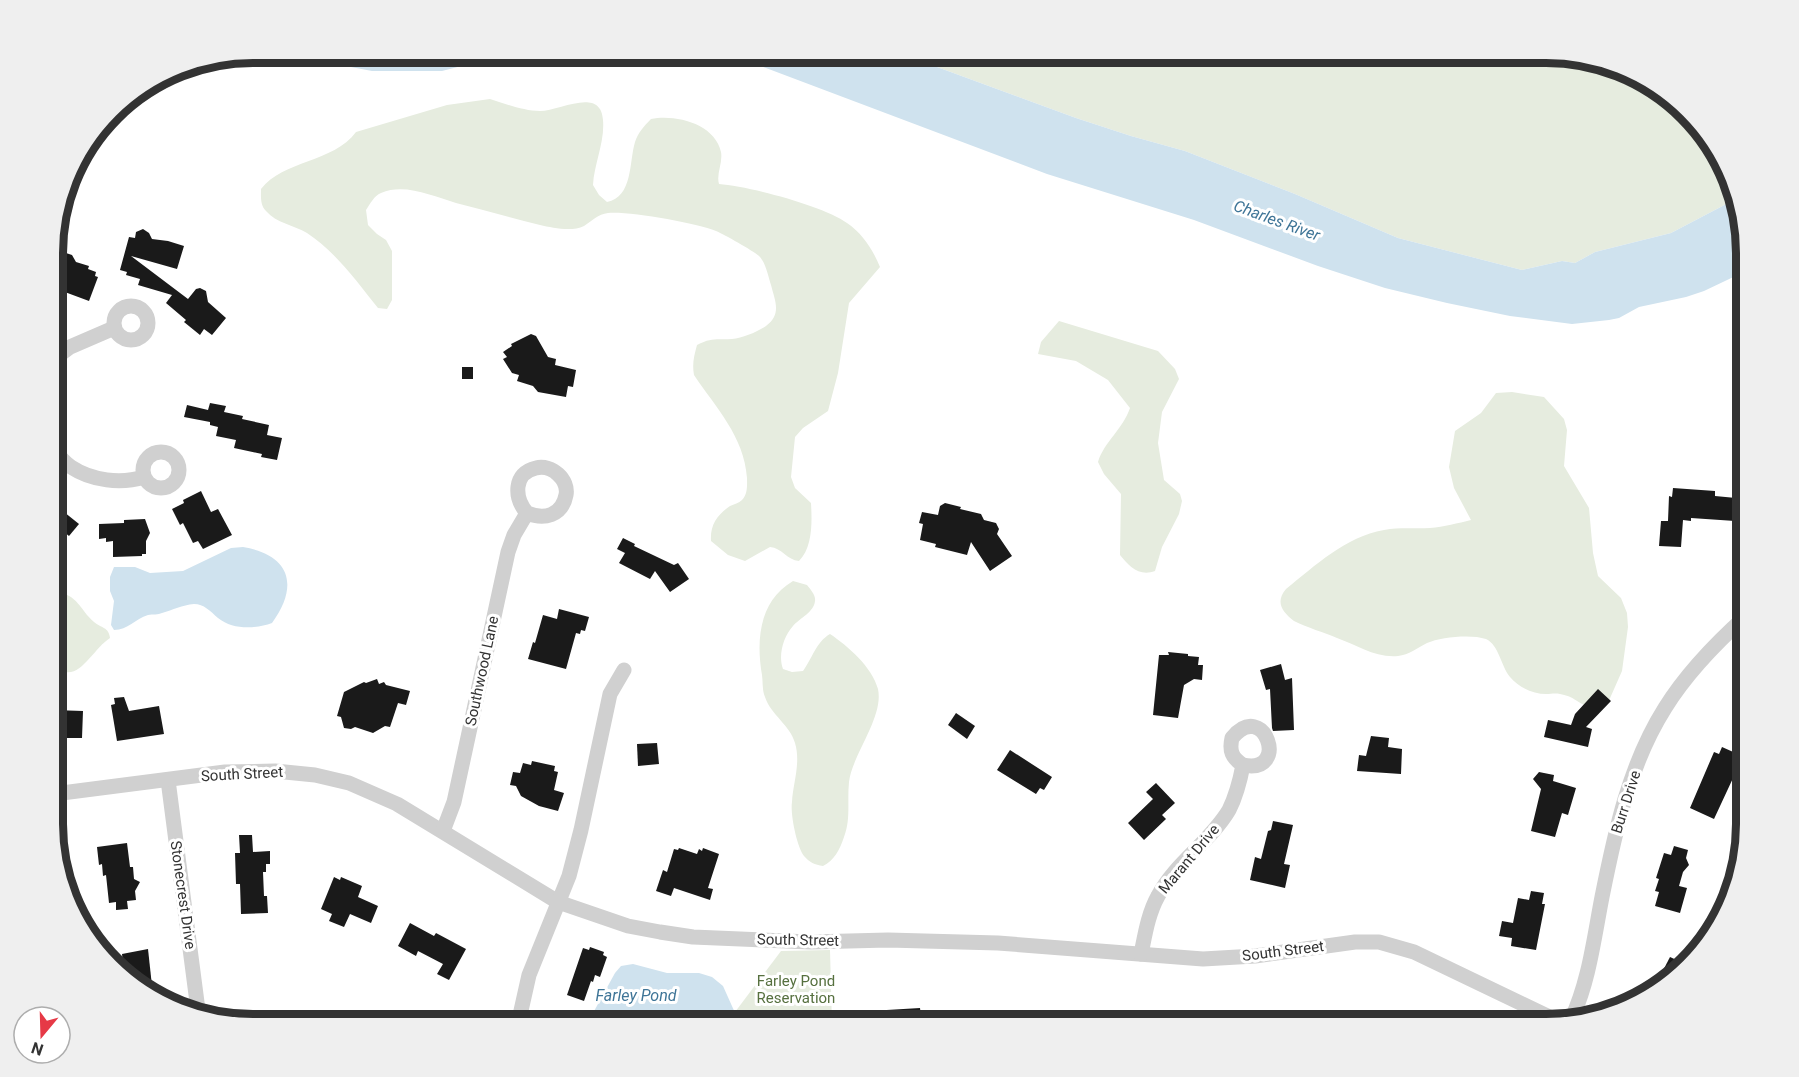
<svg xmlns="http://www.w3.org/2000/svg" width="1799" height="1077" font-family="Roboto,sans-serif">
<rect width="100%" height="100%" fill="#fff"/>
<g fill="#e6ecdf">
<path d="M899,53H1546L1646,80L1719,153L1734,200L1671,233L1595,252L1575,263L1562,261L1522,270L1398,238L1295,194L1185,151L1131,136L1076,118Z"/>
<path d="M490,99C506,104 524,111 540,111C559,111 601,86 603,120C605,142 594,164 593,185L599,195L607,202C633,197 629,162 635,142C638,133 644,126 651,119C676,114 715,124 721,152C723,163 716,174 719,184C748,186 824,206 847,223C863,234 873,250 880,267L849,303L838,373L828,411L803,428L795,437L791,477L795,488L811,503C812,521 813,547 799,561C787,560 782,548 770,547L745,561L728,555L711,541C710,525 717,515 730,506C734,504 739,503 742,500C748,494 747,485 747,478C744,436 716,408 694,375C692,364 694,356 697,345C712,337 717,340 732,339C743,338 757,332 766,326C782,314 775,301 771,285C768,276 766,263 759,256C752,250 725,235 716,231C696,223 629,211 608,213C598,214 592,221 584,226C572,232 553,228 540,225C512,218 484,210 456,203C432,196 405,183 381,193C374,196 370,204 366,210L368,225L377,234L386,240L392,251V300L387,309L378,308C357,282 336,252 307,233C294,225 276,223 266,211C260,205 261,197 261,189C283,160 333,163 356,132L447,105Z"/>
<path d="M1059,321L1158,351L1175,369L1179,379L1162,412L1158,443L1164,480L1180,494L1182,501L1179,514L1162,547L1155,571C1139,577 1129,566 1120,555L1121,494L1104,474L1098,462C1104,442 1123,429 1130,408L1108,380L1076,361L1038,354L1041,342Z"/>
<path d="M1512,392L1544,397L1564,419L1567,430L1564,466L1589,508L1593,553L1598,576L1621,598L1627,613L1628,627L1622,671L1607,705C1578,711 1582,698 1560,694C1555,693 1551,694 1546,694C1533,694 1518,687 1510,677C1501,666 1499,645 1486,639C1471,634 1441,637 1427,643C1417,648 1409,655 1398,656C1375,658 1357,645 1337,638C1323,632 1308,628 1294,621C1282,612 1275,602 1286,589C1316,565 1345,537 1384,530C1400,527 1415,529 1430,528C1444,527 1458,523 1471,520L1454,488L1449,467L1455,431L1481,413L1496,393Z"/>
<path d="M793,581L807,585C810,589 816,595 815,601C814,612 800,618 793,626C783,637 778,656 783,669L792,672L803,671C812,659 816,642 830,634C848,646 872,667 878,689C884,717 852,755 849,782C847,801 851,819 844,837C840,849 834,861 823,866C815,865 809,862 804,856C797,847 790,814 792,802C793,783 801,763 795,743C790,725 771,715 765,697C762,690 763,682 762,675C756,640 759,601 793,581Z"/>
<path d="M54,591C79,595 79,609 94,622C101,628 109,627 110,638C91,650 77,688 54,665Z"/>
<path d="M830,950L832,1024H726L781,951Z"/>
</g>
<g fill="#cfe2ee">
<path d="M292,53H512L442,71H372L314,60Z"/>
<path d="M726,53H899L1076,118L1131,136L1185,151L1295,194L1398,238L1522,270L1562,261L1575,263L1595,252L1671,233L1734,200L1746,240V271L1704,291L1686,297L1639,307L1619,318L1609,320L1572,324L1510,316L1447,303L1385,288L1318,266L1194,220L1047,174Z"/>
<path d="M243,547C291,555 299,586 272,623C255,629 233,630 218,618C210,611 204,604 194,604C182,605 173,610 162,613C158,615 153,614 148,615C135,619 128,630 114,630L111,625L114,601L110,591V577L114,567H135L150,573L183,571L231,548Z"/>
<path d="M633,964L667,973H699L712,977L723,986L740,1024H587L615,973L621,966Z"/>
</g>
<g fill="#1a1a1a">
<path d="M143,229L149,233L152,239L168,241L184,246L177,269L131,256L188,299L196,289L200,288L206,291L208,302L226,318L212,335L204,329L200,335L184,322L186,320L166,303L172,295L138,285L140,279L126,275L127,272L120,270L129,237L135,238L136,232Z"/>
<path d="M66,253L72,255L76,262L89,266L88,269L96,272L95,276L98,277L89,301L54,288V263Z"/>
<path d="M531,334L536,336L548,357L556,359L555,365L576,370L573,387L568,386L566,397L538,392L533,386L517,381L519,375L512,373L503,359L507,357L503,352L512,346L511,344Z"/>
<rect x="462" y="367" width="11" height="12"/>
<path d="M210,403L226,406L224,412L243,416L242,419L269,425L267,435L282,438L277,460L261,457L262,454L234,448L236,440L216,436L218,427L210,425V422L184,417L187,405L208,410Z"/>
<path d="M1673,488L1715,491V496L1736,498L1735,521L1691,518V521L1683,520L1681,547L1659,546L1661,521H1668L1669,496L1672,497Z"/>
<path d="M201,491L211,512L218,509L232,535L203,549L198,541L193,543L183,523L180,525L172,509L184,503L183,500Z"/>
<path d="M945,503L961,507L960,509L981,514L984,520L996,523L999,529L997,534L1012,556L990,571L971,542L967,555L935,547L936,544L920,540L923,524L919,523L922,512L938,515L940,506Z"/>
<path d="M54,504L79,524L69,536L54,524Z"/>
<path d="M145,519L150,533L146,541V554H142V556L113,557V541L106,542V538L99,539V524L124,523V520Z"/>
<path d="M623,538L635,544L634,546L674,565L678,563L689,579L670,592L655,571L650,579L619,563L625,553L617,549Z"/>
<path d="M559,609L589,617L585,631L581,630L580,634L576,633L566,669L528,659L533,642L535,643L543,615L557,619Z"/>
<path d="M1168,652L1188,654V656L1199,657L1198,665H1203L1202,680L1194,679L1184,685L1178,718L1153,715L1159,655H1169Z"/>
<path d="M1281,664L1285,680L1292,678L1294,730L1273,731L1272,728L1270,689L1266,690L1260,670Z"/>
<path d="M377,679L379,684L384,682L386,685L410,691L406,705L398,703L390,727L385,726L373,733L355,727L351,729L344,728L341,717L337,716L344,692L364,682L366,683Z"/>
<path d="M1598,689L1611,701L1586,727L1592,729L1588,747L1544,737L1548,720L1571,725L1575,714Z"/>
<path d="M124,697L129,711L159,706L164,734L117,741L111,705L115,704L114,698Z"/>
<path d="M54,710L83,711L82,738H66V747H54Z"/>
<path d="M956,713L975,726L967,739L948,725Z"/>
<path d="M1371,736L1389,738L1388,747L1402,749L1401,774L1357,771L1359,755L1366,756Z"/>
<path d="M657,743L659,764L638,766L637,744Z"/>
<path d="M1722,747L1740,755L1732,775L1734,776L1714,819L1690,808L1714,752L1719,754Z"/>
<path d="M1010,750L1052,777L1044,790L1040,788L1036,794L997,770Z"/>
<path d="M532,761L555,766L554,771L558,772L554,790L564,793L558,811L539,806L521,796L516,786L510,785L513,772L520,773L523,763L531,765Z"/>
<path d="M1539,772L1554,775L1553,781L1576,788L1568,815L1562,813L1555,837L1531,831L1541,789L1533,779Z"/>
<path d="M1156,783L1175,803L1162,815L1166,819L1144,840L1128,823L1153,799L1146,792Z"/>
<path d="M1273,821L1293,825L1284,864L1290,865L1285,888L1250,880L1255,857L1261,859L1268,831L1271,830Z"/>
<path d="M239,835H252L253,852L270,851V864H266V872H263L264,896H267L268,913L241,914L240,884H236L235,853H240Z"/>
<path d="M127,843L130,867H133L134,879L140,882L135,891L136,900L127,901L128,909L116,910V902L109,903L106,875L103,876L102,864L99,865L97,847Z"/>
<path d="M1674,846L1688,850L1686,858L1689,865L1683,872L1679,886L1687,888L1680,913L1655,906L1659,892L1655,891L1659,879L1656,878L1664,853L1671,855Z"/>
<path d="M679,848L697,854L699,849L702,851L703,848L719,854L708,888L713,889L710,900L674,888L671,896L656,891L663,870L667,872L674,849L678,850Z"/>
<path d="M334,877L340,880L341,877L362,886L358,897L378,906L371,923L350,914L344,927L329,921L332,914L321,909Z"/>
<path d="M1531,891L1544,893L1542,904H1545L1536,950L1511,946L1512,938L1499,936L1502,921L1513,923L1518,898L1529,900Z"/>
<path d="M410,923L434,936L436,933L466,949L449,980L437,974L443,964L418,951L416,956L398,946Z"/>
<path d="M590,947L604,952L603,955L607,957L600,977L595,975L593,982L591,981L584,1001L567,995L583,948L589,950Z"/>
<path d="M148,949L152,986L142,987L124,970L122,954Z"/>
<path d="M1670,957L1681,962L1657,987L1655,986Z"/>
<path d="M920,1008L922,1024H871L870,1011Z"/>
</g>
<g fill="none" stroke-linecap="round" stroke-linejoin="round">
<g stroke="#d0d0d0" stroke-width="15">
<circle cx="131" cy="323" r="17"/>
<path d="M54,359L70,347L114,328"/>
<path d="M54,450C59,456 65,463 71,467C92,481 121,484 144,477"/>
<circle cx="161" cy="470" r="18"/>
<path d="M1746,590L1743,598L1746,613"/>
<path d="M168,780L198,1010"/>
<path d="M54,794L225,772L275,771L315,775L349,783L397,804L558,902L628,926L660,932L693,937L810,942L888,940L998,943L1203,959L1255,956L1355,942H1379L1414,952L1562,1023"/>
<path d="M443,831L454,802L508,552L514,535L527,513C544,520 562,516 566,495C569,480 552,464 536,468C513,473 514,498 527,513"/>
<path d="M1141,954C1145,935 1148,914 1158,896C1175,863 1210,842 1229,810C1236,796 1240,781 1243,765C1291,775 1264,698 1232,738C1229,751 1232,758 1243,765"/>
<path d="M1571,1020C1589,982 1594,938 1602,897C1615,832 1629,765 1665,708C1686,674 1716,643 1746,616"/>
<path d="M518,1024L529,975L569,876L581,830L610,694L624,670"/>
</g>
</g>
<g text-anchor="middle" stroke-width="6" stroke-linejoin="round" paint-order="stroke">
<g font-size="15" fill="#333" stroke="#fff">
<text transform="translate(482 671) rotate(-78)" y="5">Southwood Lane</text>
<text transform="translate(242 774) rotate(-3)" y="5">South Street</text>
<text transform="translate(1626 802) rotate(-72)" y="5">Burr Drive</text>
<text transform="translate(1189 859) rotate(-50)" y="5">Marant Drive</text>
<text transform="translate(183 895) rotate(82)" y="5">Stonecrest Drive</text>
<text transform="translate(798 940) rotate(1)" y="5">South Street</text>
<text transform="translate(1283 951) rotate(-7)" y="5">South Street</text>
</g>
<g font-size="15" fill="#56703f" stroke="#fff">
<text x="796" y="986">Farley Pond<tspan x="796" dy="17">Reservation</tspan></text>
</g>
<g font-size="16" font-style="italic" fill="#3f7597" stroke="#fff">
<text transform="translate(1277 220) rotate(20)" y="6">Charles River</text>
<text x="636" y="1001">Farley Pond</text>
</g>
</g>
<path d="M0 0H1799V1077H0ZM253 63H1546A190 190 0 0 1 1736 253V824A190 190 0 0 1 1546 1014H253A190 190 0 0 1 63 824V253A190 190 0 0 1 253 63Z" fill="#efefef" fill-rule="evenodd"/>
<path fill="none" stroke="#333" stroke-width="8" d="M253 63H1546A190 190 0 0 1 1736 253V824A190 190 0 0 1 1546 1014H253A190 190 0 0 1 63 824V253A190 190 0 0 1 253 63Z"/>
<g transform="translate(42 1035) rotate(199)"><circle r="28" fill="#ffffff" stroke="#adadad" stroke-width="1.5"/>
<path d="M0-4.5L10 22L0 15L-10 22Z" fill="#e63946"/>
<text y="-9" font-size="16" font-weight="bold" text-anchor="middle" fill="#333333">N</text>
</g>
</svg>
